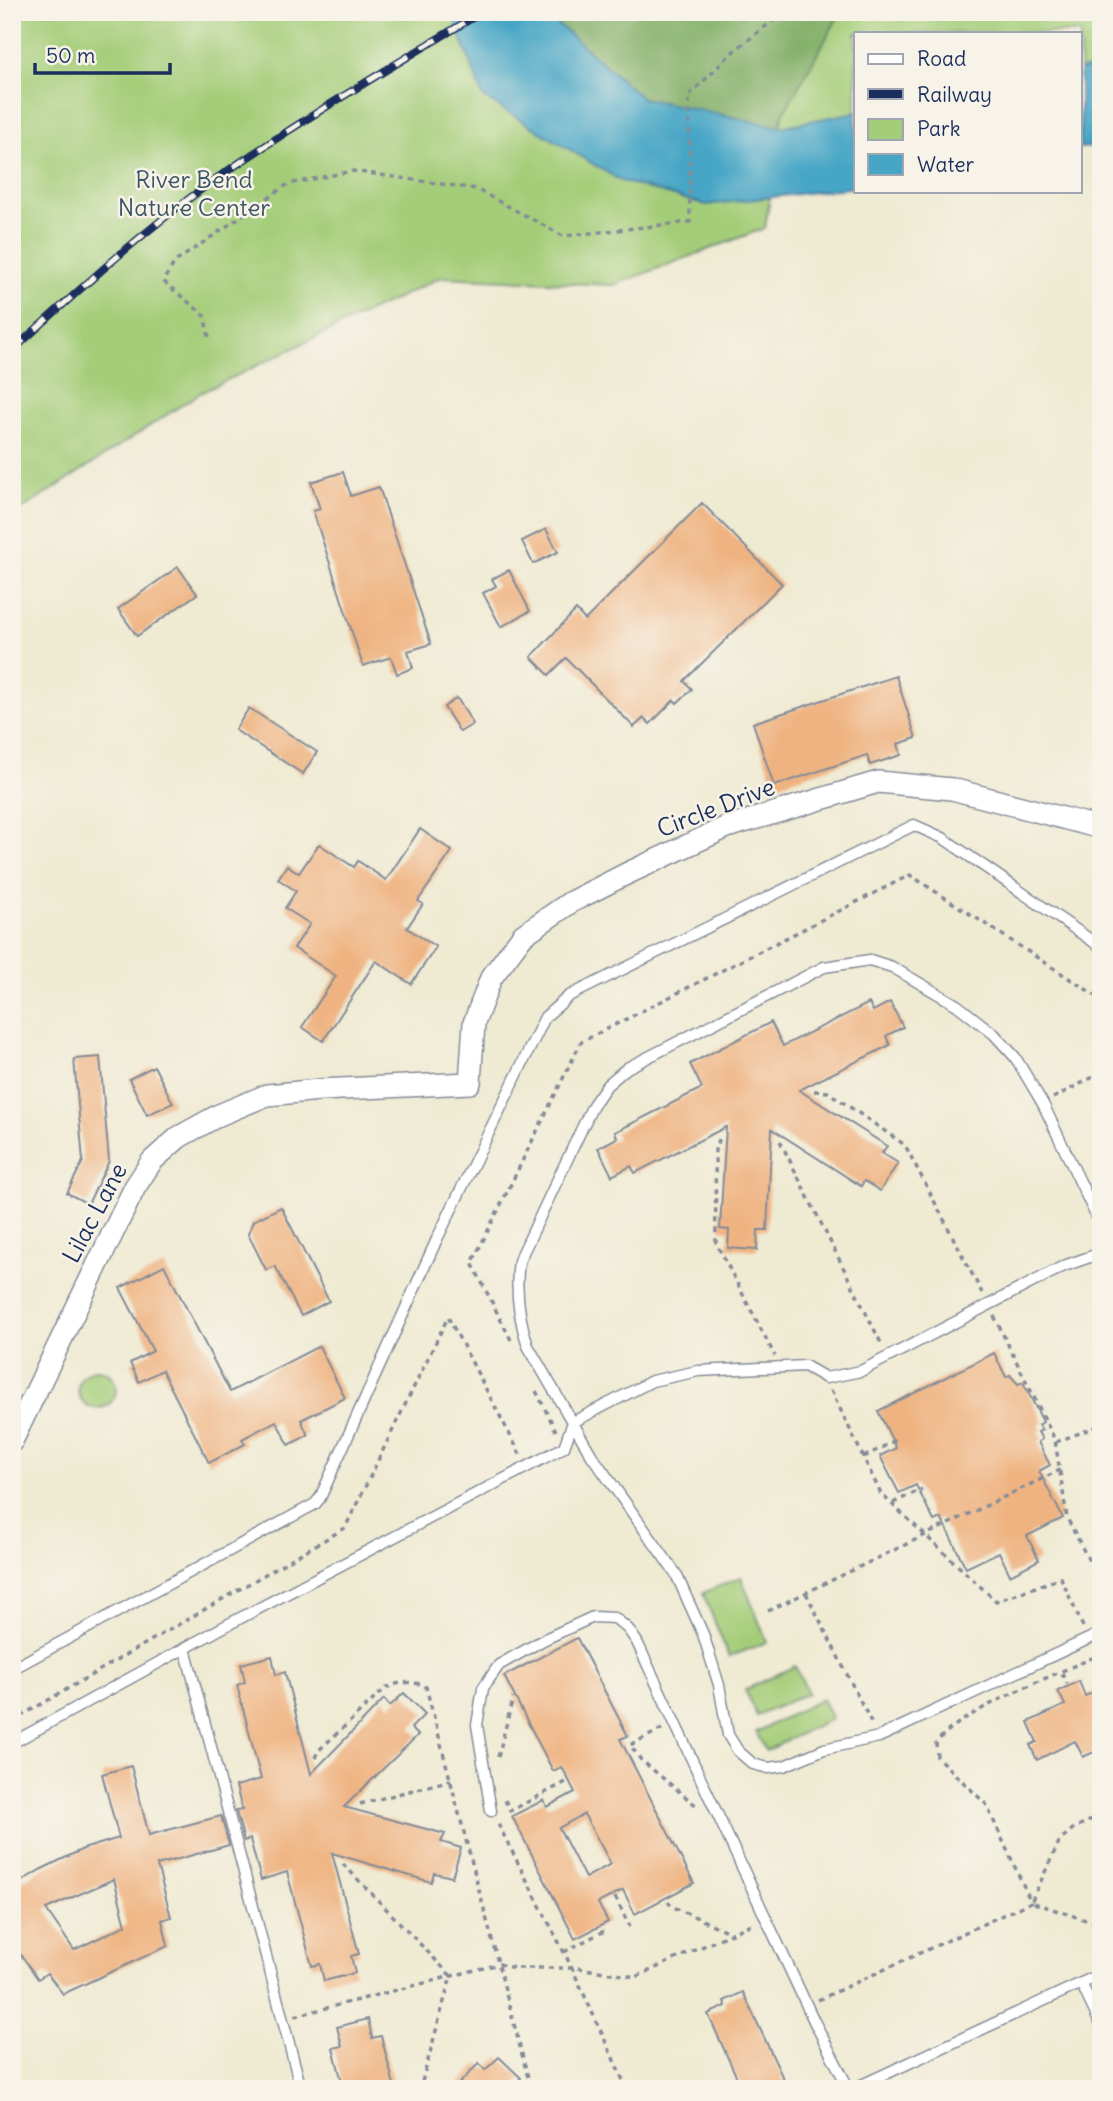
<svg xmlns="http://www.w3.org/2000/svg" width="1113" height="2101" font-family="Delius,sans-serif">
<rect width="100%" height="100%" fill="#f7f3e8"/>
<filter id="ink" filterUnits="userSpaceOnUse"><feTurbulence type="fractalNoise" baseFrequency=".0143" numOctaves="2"/><feDisplacementMap in="SourceGraphic" scale="14" xChannelSelector="R" yChannelSelector="G"/><feConvolveMatrix kernelMatrix="1 2 1 2 8 2 1 2 1" color-interpolation-filters="sRGB"/></filter>
<filter id="wash" filterUnits="userSpaceOnUse"><feTurbulence type="fractalNoise" baseFrequency=".00686" numOctaves="4" result="noise"/><feDisplacementMap in="SourceGraphic" scale="28" xChannelSelector="R" yChannelSelector="G"/><feGaussianBlur stdDeviation="1.57" result="paint"/><feColorMatrix in="noise" values="0 0 0 0 0 0 0 0 0 0 0 0 0 0 0 0 0 1.4 0 .05"/><feComposite in="paint" operator="in"/></filter>
<g filter="url(#wash)">
<rect width="100%" height="100%" fill="#efead2"/>
<g fill="#a4cd79" stroke="#607e6c" stroke-width="2">
<path d="M12,12H1101V66L1080,70V33H856V112L781,127L765,228L614,285L441,277L200,393L12,516Z"/>
<circle cx="97" cy="1389" r="19"/>
<path d="M741,1577L767,1642L729,1657L703,1593Z"/>
<path d="M795,1666L808,1693L757,1716L745,1690Z"/>
<path d="M822,1699L832,1718L766,1751L756,1732Z"/>
</g>
<path fill="#83b069" stroke="#4f7064" stroke-width="2" d="M541,12H841L783,114L780,127L642,98L566,31Z"/>
<g fill="#47a6c6" stroke="#316a92" stroke-width="2">
<path d="M452,12H541L566,31L642,98L780,127L856,112V187L706,205L621,181L483,97Z"/>
<path d="M1101,66V145L1080,148V70Z"/>
</g>
<g id="blocks">
<g fill="#efb381" fill-rule="evenodd">
<path d="M343,472L351,496L379,487L431,644L408,651L413,668L397,674L391,657L363,666L313,511L320,509L311,482Z"/>
<path d="M702,503L782,584L684,681L692,689L677,703L674,700L650,724L644,718L634,727L566,658L549,675L531,657L576,610L585,620Z"/>
<path d="M546,529L558,552L533,564L522,541Z"/>
<path d="M178,567L197,594L137,636L118,609Z"/>
<path d="M509,570L530,611L501,627L483,593L496,586L492,579Z"/>
<path d="M896,676L916,738L898,744L901,755L870,765L867,755L774,786L753,723Z"/>
<path d="M457,698L473,724L460,732L444,707Z"/>
<path d="M249,708L317,752L303,774L235,730Z"/>
<path d="M420,829L452,851L418,901L423,904L407,928L436,947L411,984L376,961L323,1041L302,1027L336,976L294,948L310,924L285,908L296,891L278,879L287,865L299,873L319,844L354,867L358,861L386,880Z"/>
<path d="M890,1002L903,1027L886,1036L890,1045L799,1090L887,1146L882,1153L898,1163L880,1191L864,1181L861,1186L772,1129L767,1230H758L757,1250L728,1248L729,1230L720,1229L726,1127L635,1173L631,1166L612,1176L598,1148L617,1138L615,1132L702,1088L690,1064L771,1022L783,1046L869,1003L873,1011Z"/>
<path d="M100,1057L109,1161L88,1204L67,1193L83,1161L74,1059Z"/>
<path d="M154,1066L173,1103L147,1115L129,1079Z"/>
<path d="M281,1207L329,1301L301,1316L275,1266L266,1270L248,1234L253,1221Z"/>
<path d="M164,1265L230,1392L319,1346L345,1398L301,1420L308,1435L289,1445L276,1421L242,1439L245,1444L209,1463L162,1370L139,1382L130,1363L153,1351L120,1288Z"/>
<path d="M994,1353L1006,1377L1010,1375L1018,1384L1023,1382L1043,1422L1039,1425L1042,1430L1038,1432L1042,1439L1038,1442L1050,1465L1039,1471L1063,1518L1027,1536L1039,1560L1010,1575L999,1552L966,1568L941,1518L934,1521L916,1485L899,1493L880,1456L896,1448L878,1411Z"/>
<path d="M577,1638L628,1736L620,1739L694,1883L635,1914L623,1890L598,1903L608,1922L575,1939L512,1816L544,1800L547,1807L575,1792L562,1767L553,1771L504,1676ZM584,1814L611,1864L585,1878L559,1828Z"/>
<path d="M272,1656L276,1675L285,1672L311,1774L384,1699L390,1706L404,1693L425,1714L411,1728L418,1735L344,1807L445,1834L441,1842L461,1848L452,1877L434,1873L431,1882L332,1853L359,1954L351,1956L355,1973L324,1981L320,1964L312,1966L287,1872L261,1880L250,1839L244,1841L236,1811L242,1810L236,1786L261,1779L237,1685L245,1682L241,1664Z"/>
<path d="M1079,1681L1085,1696L1101,1689V1749L1083,1757L1075,1741L1037,1760L1030,1745L1037,1742L1028,1722L1065,1705L1058,1691Z"/>
<path d="M131,1766L149,1835L221,1816L229,1845L157,1865L171,1917L162,1920L168,1946L63,1994L47,1973L38,1979L12,1942V1887L40,1870L83,1849L119,1838L102,1774ZM114,1879L126,1925L74,1950L46,1909Z"/>
<path d="M743,1992L788,2089H742L708,2014L726,2006L724,2001Z"/>
<path d="M368,2019L372,2038L381,2036L395,2089H344L333,2048L342,2046L337,2027Z"/>
<path d="M499,2057L521,2078L510,2089H454L479,2063L485,2070Z"/>
</g>
</g>
</g>
<g filter="url(#ink)">
<use href="#blocks" fill-opacity="0" stroke="#858c98" stroke-width="2"/>
<g fill="none" stroke-linecap="round" stroke-linejoin="round">
<g stroke="#858c98" stroke-width="13">
<g id="lane">
<path d="M1101,1226L1043,1104L1015,1057L994,1034L957,1005L892,967L870,960L824,967L627,1068L607,1085L593,1105L519,1261C515,1290 519,1319 528,1346L592,1456L676,1574L703,1634L719,1685L728,1735L738,1751L753,1764L768,1768L784,1766L824,1749L879,1737L1101,1633"/>
<path d="M185,1648L301,2089"/>
<path d="M12,1669L315,1504L320,1498L437,1239L545,1017L569,996L914,825L943,838L1101,947"/>
<path d="M12,1743L229,1624L559,1450L564,1447L573,1422L652,1381L698,1371L805,1366L826,1378L861,1371L1064,1266L1101,1253"/>
<path d="M491,1811L477,1725L483,1688L499,1665L545,1639L593,1617L615,1618L628,1629L637,1642L814,2021L849,2089"/>
<path d="M1081,1983L1101,2025"/>
<path d="M853,2089L1101,1974"/>
</g>
</g>
<g stroke="#858c98" stroke-width="24">
<path id="street" d="M12,1441L135,1187L152,1161L179,1137L219,1115L267,1095L320,1090L470,1083L474,1023L491,978L523,935L571,902L624,875L727,827L878,782L952,789L1101,828"/>
</g>
<g stroke="#858c98" stroke-width="3.5" stroke-dasharray="5 5" stroke-linecap="butt">
<path d="M209,337L204,315L163,281L175,262L288,184L353,171L476,189L563,236L690,222L689,95L734,51L784,12"/>
<path d="M814,1091L828,1092L905,1145L982,1293"/>
<path d="M1053,1098L1101,1073"/>
<path d="M719,1139L715,1150L716,1243L775,1356"/>
<path d="M780,1141L882,1345"/>
<path d="M994,1316L1055,1440L1067,1518L1101,1584"/>
<path d="M511,1340L472,1263L581,1042L910,875L1101,999"/>
<path d="M831,1390L881,1494L996,1601L1061,1578L1083,1627"/>
<path d="M536,1391L556,1431"/>
<path d="M1056,1442L1101,1425"/>
<path d="M864,1457L898,1439"/>
<path d="M893,1503L922,1489"/>
<path d="M806,1593L873,1726"/>
<path d="M768,1611L1060,1470"/>
<path d="M1062,1673L1067,1684"/>
<path d="M12,1721L345,1528L448,1317L521,1456"/>
<path d="M662,1729L630,1745L641,1760L698,1807"/>
<path d="M498,1757L513,1698"/>
<path d="M315,1758L318,1751L386,1688C397,1682 415,1680 426,1687L531,2089"/>
<path d="M505,1800L510,1811L566,1782"/>
<path d="M360,1804L451,1780"/>
<path d="M1101,1815L1074,1828L1060,1840L1031,1902L1101,1925"/>
<path d="M498,1824L572,1968L627,2089"/>
<path d="M343,1864L451,1976L420,2089"/>
<path d="M615,1897L630,1927"/>
<path d="M668,1901L671,1906L731,1933"/>
<path d="M564,1952L606,1930"/>
<path d="M818,2000L1031,1902L986,1804L937,1757L936,1743C961,1710 1060,1673 1101,1654"/>
<path d="M295,2016L499,1964L514,1968H578L636,1977L754,1923"/>
</g>
<use href="#lane" stroke="#fff" stroke-width="10"/>
<use href="#street" stroke="#fff" stroke-width="21"/>
<g stroke="#1b2f5e" stroke-width="8">
<path id="rail" d="M12,351C79,290 146,228 220,176C305,118 394,65 482,12"/>
</g>
<use href="#rail" stroke="#f7f3e8" stroke-width="5" stroke-dasharray="16" stroke-linecap="butt"/>
</g>
</g>
<g text-anchor="middle" stroke-width="5" stroke-linejoin="round" paint-order="stroke">
<g font-size="24" fill="#3d5665" stroke="#f7f3e8">
<text x="194" y="188">River Bend<tspan x="194" dy="28">Nature Center</tspan></text>
</g>
<g font-size="24" fill="#1b2f5e" stroke="#f7f3e8">
<text transform="translate(716 808) rotate(-21)" y="8">Circle Drive</text>
<text transform="translate(95 1213) rotate(-62)" y="8">Lilac Lane</text>
</g>
</g>
<rect width="1113" height="2101" fill="none" stroke="#f7f3e8" stroke-width="42"/>
<rect x="854" y="32" width="228" height="161" fill="#f7f3e8" stroke="#9fa5b1" stroke-width="2"/>
<rect x="868" y="54" width="35" height="10" fill="#ffffff" stroke="#9fa5b1" stroke-width="2"/>
<text x="917" y="66" font-size="21" fill="#1b2f5e">Road</text>
<rect x="868" y="89" width="35" height="10" fill="#1b2f5e" stroke="#9fa5b1" stroke-width="2"/>
<text x="917" y="102" font-size="21" fill="#1b2f5e">Railway</text>
<rect x="868" y="119" width="35" height="21" fill="#a4cd79" stroke="#9fa5b1" stroke-width="2"/>
<text x="917" y="136" font-size="21" fill="#1b2f5e">Park</text>
<rect x="868" y="154" width="35" height="21" fill="#47a6c6" stroke="#9fa5b1" stroke-width="2"/>
<text x="917" y="172" font-size="21" fill="#1b2f5e">Water</text>
<path d="M35 63v10h135v-10" fill="none" stroke="#1b2f5e" stroke-width="3.5"/>
<text x="46" y="63" font-size="21" fill="#1b2f5e" stroke="#f7f3e8" stroke-width="5" paint-order="stroke">50 m</text>
</svg>
